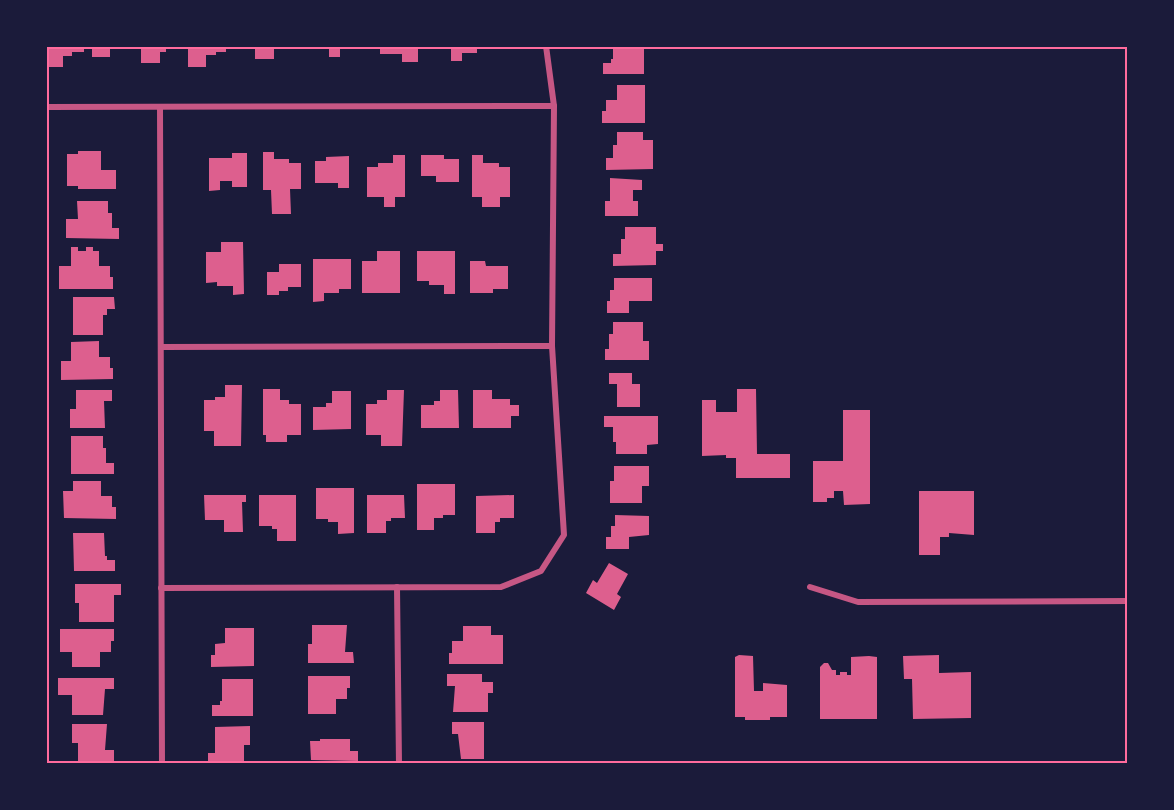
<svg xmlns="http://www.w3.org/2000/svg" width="1174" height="810" font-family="'Open Sans',sans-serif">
<rect width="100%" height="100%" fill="#1b1b3a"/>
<g fill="#dd5f8e">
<path d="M46,46H84V52H72V56H63V67H46Z"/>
<rect x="92" y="46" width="18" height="11"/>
<path d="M141,46H166V52H160V63H141Z"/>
<path d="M188,46H226V52H216V55H206V67H188Z"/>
<rect x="255" y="46" width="19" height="13"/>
<rect x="282" y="46" width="26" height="3"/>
<rect x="329" y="46" width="11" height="11"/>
<path d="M380,46H418V62H402V54H380Z"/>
<path d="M451,46H489V49H477V53H462V61H451Z"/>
<path d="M613,46H644V74H603V63H611V59H613Z"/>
<path d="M617,85H645V123H602V111H606V100H617Z"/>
<path d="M617,132H643V140H653V169L606,170V158H613V145H617Z"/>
<path d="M78,151H101V170H116V189H78V186H67V154H78Z"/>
<path d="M263,152H274V159H289V163H301V189H290L291,214H272L271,190H263Z"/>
<path d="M232,153H247V187H232V181H220V190L209,191V158H232Z"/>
<path d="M393,155H405V197H395V207H384V197H367V167H378V163H393Z"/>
<path d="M421,155H444V159H459V182H436V176H421Z"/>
<path d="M472,155H483V163H499V167H510V197H500V207H482V197H472Z"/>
<path d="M349,156V188H338V183H315V161H326V157Z"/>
<path d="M610,178L642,180V190H633V201H638V216H605V201H610Z"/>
<path d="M77,201H108V213H112V228H119V239L66,238V219H78Z"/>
<path d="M625,227H656V244H663V251H656V265L613,266V254H621V239H625Z"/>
<path d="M221,242H243L244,294L233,295V286H217V282L206,283V252H221Z"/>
<path d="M71,247H78V251H86V247H93V251H99V266H110V277H113V289H59V266H71Z"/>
<path d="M377,251H400V293H362V261H377Z"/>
<path d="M417,251H455V294H444V285H429V281H417Z"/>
<path d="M313,259H351V289H339V293H324V301L313,302Z"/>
<path d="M470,261H485L486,266H508V289H493V293H470Z"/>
<path d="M279,264H301V287H288V291H279V295H267V272H279Z"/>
<path d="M614,278H652V301H629V313H607V301H610V290H614Z"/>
<path d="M73,297H114L115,309H107V315H103V335H73Z"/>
<path d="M613,322H643V341H649V360H605V349H609V334H613Z"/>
<path d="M99,341V357H110V368H113V379L61,380V361H71V342Z"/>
<path d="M609,373H632V384H640V407H617V384H609Z"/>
<path d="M225,385H242L241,446H214V431H204V400H215V397H225Z"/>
<path d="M263,389H280V400H289V404H301V435H287V442H266V435H263Z"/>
<path d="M737,389H756L757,454H790V478H736V458H726V455L702,456V400H716V412H737Z"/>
<path d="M76,390H112V401H104L105,428H70V409H76Z"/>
<path d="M387,390H404L402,446H381V435H366V404H377V400H387Z"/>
<path d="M440,390H458L459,428H421V405H434V401H440Z"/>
<path d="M473,390H492V399H510V405H519V416H511V428H473Z"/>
<path d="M332,391H351V429L313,430V407H326V403H332Z"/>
<path d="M843,410H870V504L844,505L843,491H834V498H827V502H813V461H843Z"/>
<path d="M604,416H658V444L647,445V454H616V442H613V427H604Z"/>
<path d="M71,436H103V448H106V463H114V474H71Z"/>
<path d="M614,466H649V486H642V503H610V481H614Z"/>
<path d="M73,481H101V496H112V507H116V519L64,518L63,491H73Z"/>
<path d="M417,484H455V515H443V518H434V530H417Z"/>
<path d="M316,488H354V533L338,534V522H328V519H316Z"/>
<path d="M919,491H974V535L949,533V537H940V555H919Z"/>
<path d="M204,495H246V502H242L243,532H224V520H205Z"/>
<path d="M259,495H296V541H277V529H272V526H259Z"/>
<path d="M367,495H404L405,518H391V521H386V533H367Z"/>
<path d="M514,495V518H500V522H495V533H476V496Z"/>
<path d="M615,515L649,516V535L629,537V549H606V537H611V526H615Z"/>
<path d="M73,533H104L105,556H107V560H115V571H74Z"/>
<path d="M609,563L628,574L617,594L621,597L614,610L586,593L593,580L597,583Z"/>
<path d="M75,584H121V595H114V622H79V603H75Z"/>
<path d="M312,625H347L345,652H353L354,663H308V644H312Z"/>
<path d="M463,626H491V635H503V664H449V653H452V641H463Z"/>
<path d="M225,628H254V666L211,667V655H215V644L225,643Z"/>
<path d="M60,629H114V641H111V652H100V667H72V652H60Z"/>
<path d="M739,655L753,656L754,691H763V683L787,685V717H770V720H745V717H735V657Z"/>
<path d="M939,655V673L971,672V718L913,719L912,679H904L903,656Z"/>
<path d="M869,656L877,657V719H820V667L824,663H828L832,670H836V675H840V672H847V675H851V657Z"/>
<path d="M447,674H482V682H493V693H488V712H453L455,686H447Z"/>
<path d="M308,676H350V688H347V699H336V714H308Z"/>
<path d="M58,678H114V689H105L103,715H72V695H58Z"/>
<path d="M222,679H253V716H212V705H220V701H222Z"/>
<path d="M452,722H484V759H461L458,734H452Z"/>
<path d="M72,724H107L105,750H114V762H78V743H72Z"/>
<path d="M250,726V745H244V764H208V753H215V727Z"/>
<path d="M320,739H350V751H358V761L311,760L310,741H320Z"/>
</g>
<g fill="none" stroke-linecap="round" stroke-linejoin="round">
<g stroke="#c65784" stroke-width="6">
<path d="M46,107L554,106"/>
<path d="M160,107L162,764"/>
<path d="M161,347L552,346"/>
<path d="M397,587L399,764"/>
<path d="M810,587L858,602L1128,601"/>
<path d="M161,588L501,587L541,571L564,535L552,346L554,106L546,46"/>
</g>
</g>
<rect width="1174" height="810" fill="none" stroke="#1b1b3a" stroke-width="96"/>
<rect x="48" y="48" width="1078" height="714" fill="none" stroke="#ff6b9d" stroke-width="2"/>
</svg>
